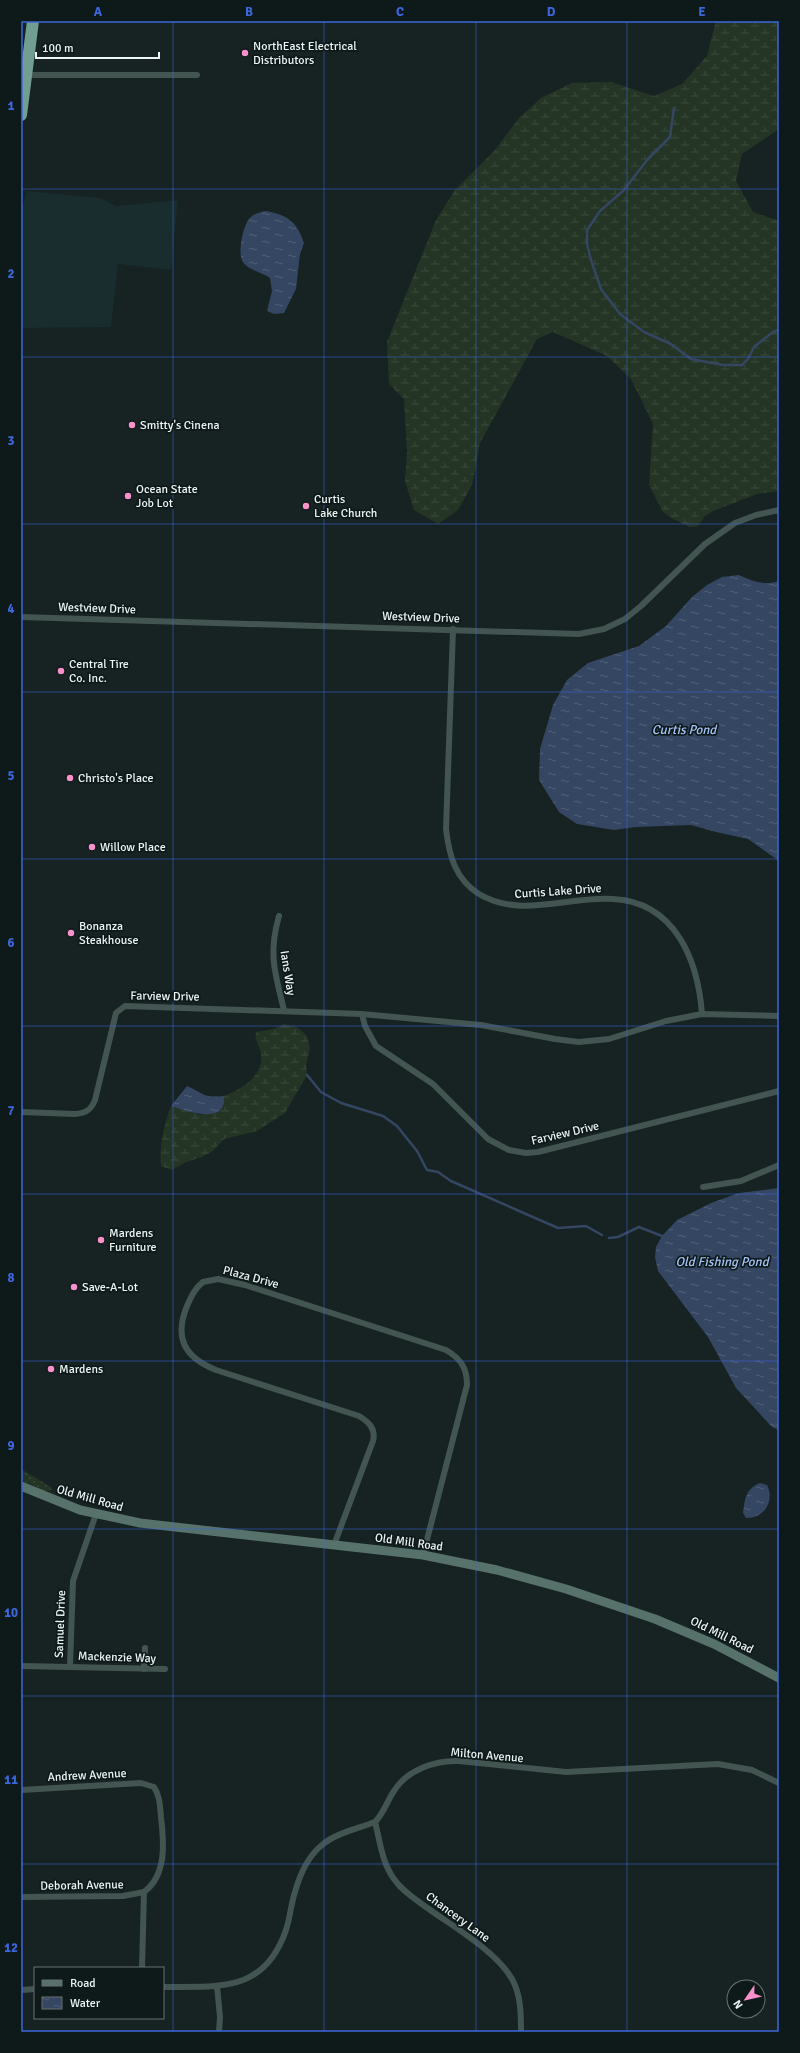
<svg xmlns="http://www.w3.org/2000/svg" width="800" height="2053" font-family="Signika,sans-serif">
<defs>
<pattern id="grass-dots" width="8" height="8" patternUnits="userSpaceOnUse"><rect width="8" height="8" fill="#243525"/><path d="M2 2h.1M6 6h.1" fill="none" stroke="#39493a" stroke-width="1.8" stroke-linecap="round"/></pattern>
<pattern id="wetland-marsh" width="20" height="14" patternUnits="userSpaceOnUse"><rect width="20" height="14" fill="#243525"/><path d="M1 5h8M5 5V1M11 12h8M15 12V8" fill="none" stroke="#39493a"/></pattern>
<pattern id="water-ripples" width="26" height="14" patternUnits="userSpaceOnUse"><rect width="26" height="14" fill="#354662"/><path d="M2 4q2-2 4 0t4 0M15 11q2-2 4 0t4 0" fill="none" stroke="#526179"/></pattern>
</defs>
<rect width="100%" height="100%" fill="#172223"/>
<path fill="#192c2e" d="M27,191L100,198L116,206L178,200L171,270L118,264L111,327L21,328V210Z"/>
<path fill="url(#grass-dots)" d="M21,1469L51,1487L52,1490L45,1491L21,1480Z"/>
<g fill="url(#wetland-marsh)">
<path d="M716,21H779V129L742,154L736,181L753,212L779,221V491L757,494L713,511L705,516L698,526L690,527L671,518L663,512L649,485L653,424L631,379L607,356L553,332L537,339L480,443L472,485L458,510L438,524L414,510L405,481L407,451L404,399L389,384L387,342L436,220L455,190L495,150L519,118L541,98L572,83L611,82L654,96L682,84L707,56Z"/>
<path d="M283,1024L297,1027L307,1036L310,1048L306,1064L307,1075L285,1113L257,1131L224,1139L213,1151L202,1157L186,1162L172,1170L161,1166C159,1146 164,1125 171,1106L201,1115L223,1107L224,1096C242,1089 264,1076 261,1054C260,1045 254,1041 256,1032L274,1029Z"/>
</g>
<g fill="url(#water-ripples)">
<path d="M266,211C288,215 297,222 304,243L300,254L296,289L284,313L274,314L267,311L272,291L270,278C262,272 248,270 243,262C237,254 243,226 249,219C253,214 260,212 266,211Z"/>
<path d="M739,575C752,581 764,586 779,581V861L748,839L716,832L691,825L636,827L614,830L577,824L559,812L539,780L540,749L553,705L567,680L588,663L639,646L666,626L692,597L707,585L722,577Z"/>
<path d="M187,1086C205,1094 203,1098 224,1096C224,1100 224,1105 222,1108C214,1121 182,1110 171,1106Z"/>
<path d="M779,1188V1430L772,1427L736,1388L708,1337L658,1271L655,1257L656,1247L662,1236L677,1220L711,1203L739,1193Z"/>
<path d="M760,1483L767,1485C775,1501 764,1519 746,1518L743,1513C745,1500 745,1489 760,1483Z"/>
</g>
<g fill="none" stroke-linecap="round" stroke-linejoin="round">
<g stroke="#354662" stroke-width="2.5">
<path d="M674,108L670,137L647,160L624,190L600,211L587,230V244L591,260L601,289L620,314L644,332L671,344L691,359L723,365H742L748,359L754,347L773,332L779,330"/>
<path d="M307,1075L321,1092L341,1103L383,1116L397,1126L417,1151L427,1170L438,1172L451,1181L558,1228L586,1226L602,1235"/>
<path d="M609,1238L618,1237L639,1227L662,1236"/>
</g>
<g stroke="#435550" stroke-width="6">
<path d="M28,75H197"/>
<path d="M21,617L579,634L604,629L625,619L641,606L705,544L735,523L756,515L779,510"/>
<path d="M453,629L446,829C449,855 455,879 479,894C521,919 567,896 613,899C675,902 698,960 702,1014"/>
<path d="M279,916C268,954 275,973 284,1010"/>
<path d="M362,1014L365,1026L376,1046L433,1084L488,1139L509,1150L526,1153L538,1152L779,1091"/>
<path d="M21,1112L75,1114C86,1113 91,1110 95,1100L116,1013L125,1006L362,1014L481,1025L555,1039L579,1042L609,1039L666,1021L702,1014L779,1016"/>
<path d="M703,1187L741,1181L779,1165"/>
<path d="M334,1545L373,1441C376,1429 369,1422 359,1416L216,1370C184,1357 174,1338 187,1306C191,1297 195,1288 203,1282L218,1279L245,1285L446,1350C461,1359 467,1368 467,1385L423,1555"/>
<path d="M21,1666L165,1669"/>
<path d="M70,1666L73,1581L96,1514"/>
<path d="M144,1669L145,1648"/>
<path d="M21,1790L141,1783L154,1787C160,1796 160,1806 161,1817C164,1842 167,1875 144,1892L142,1968"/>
<path d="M375,1822C380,1841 382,1863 394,1879C402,1891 415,1899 426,1907C452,1926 496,1951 512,1979C521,1995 521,2014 521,2032"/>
<path d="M21,1897L123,1896L144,1892"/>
<path d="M217,1986L220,2017L219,2032"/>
<path d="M163,1987C218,1986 264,1994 286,1930C290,1918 291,1904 295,1892C300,1874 307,1857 322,1845C336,1833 357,1829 375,1822C384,1813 387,1801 394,1791C407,1770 435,1760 459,1761L566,1772L718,1764L752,1770L779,1783"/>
<path d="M21,1990L35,1989"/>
</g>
<path stroke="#56726a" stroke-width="9" d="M21,1486L80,1510L140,1523L423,1555L497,1570L566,1589L655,1619L714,1644L779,1678"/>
<path stroke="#719e91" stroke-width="12" d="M21,115L33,21"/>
</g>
<path fill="none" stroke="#3c67dc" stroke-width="1" stroke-opacity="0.55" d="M173,21V2032M324,21V2032M476,21V2032M627,21V2032M21,189H779M21,357H779M21,524H779M21,692H779M21,859H779M21,1026H779M21,1194H779M21,1361H779M21,1529H779M21,1696H779M21,1864H779"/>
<g fill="#f890cb" stroke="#0e191a" stroke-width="1.5">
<circle cx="245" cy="53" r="4"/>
<circle cx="132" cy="425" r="4"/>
<circle cx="128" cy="496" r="4"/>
<circle cx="306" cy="506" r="4"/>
<circle cx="61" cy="671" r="4"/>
<circle cx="70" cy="778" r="4"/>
<circle cx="92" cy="847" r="4"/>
<circle cx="71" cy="933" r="4"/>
<circle cx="101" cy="1240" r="4"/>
<circle cx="74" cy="1287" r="4"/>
<circle cx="51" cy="1369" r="4"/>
</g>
<g text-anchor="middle" stroke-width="3.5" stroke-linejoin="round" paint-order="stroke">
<g font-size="12" fill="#ecf4f4" stroke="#0e191a" text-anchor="start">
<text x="253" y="50">NorthEast Electrical<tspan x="253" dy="14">Distributors</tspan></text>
<text x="140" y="429">Smitty's Cinena</text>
<text x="136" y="493">Ocean State<tspan x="136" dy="14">Job Lot</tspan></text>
<text x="314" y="503">Curtis<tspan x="314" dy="14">Lake Church</tspan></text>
<text x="69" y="668">Central Tire<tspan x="69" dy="14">Co. Inc.</tspan></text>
<text x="78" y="782">Christo's Place</text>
<text x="100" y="851">Willow Place</text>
<text x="79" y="930">Bonanza<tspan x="79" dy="14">Steakhouse</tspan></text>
<text x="109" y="1237">Mardens<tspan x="109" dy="14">Furniture</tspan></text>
<text x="82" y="1291">Save-A-Lot</text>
<text x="59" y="1373">Mardens</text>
</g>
<g font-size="12" fill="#ecf4f4" stroke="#0e191a">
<text transform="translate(97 608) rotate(2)" y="4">Westview Drive</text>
<text transform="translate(421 617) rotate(2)" y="4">Westview Drive</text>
<text transform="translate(558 891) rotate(-4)" y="4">Curtis Lake Drive</text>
<text transform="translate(288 973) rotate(81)" y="4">Ians Way</text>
<text transform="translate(165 996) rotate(1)" y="4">Farview Drive</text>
<text transform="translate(565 1133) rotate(-13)" y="4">Farview Drive</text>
<text transform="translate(251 1277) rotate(15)" y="4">Plaza Drive</text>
<text transform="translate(90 1498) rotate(16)" y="4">Old Mill Road</text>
<text transform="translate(409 1542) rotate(8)" y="4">Old Mill Road</text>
<text transform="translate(60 1624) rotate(-88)" y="4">Samuel Drive</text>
<text transform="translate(722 1635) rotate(26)" y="4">Old Mill Road</text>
<text transform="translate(117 1657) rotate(2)" y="4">Mackenzie Way</text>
<text transform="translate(487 1755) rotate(5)" y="4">Milton Avenue</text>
<text transform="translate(87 1775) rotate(-3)" y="4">Andrew Avenue</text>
<text transform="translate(82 1885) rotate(-1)" y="4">Deborah Avenue</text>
<text transform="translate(458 1917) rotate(36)" y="4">Chancery Lane</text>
</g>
<g font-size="13" font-style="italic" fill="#a5c4f9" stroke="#0e191a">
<text x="684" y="734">Curtis Pond</text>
<text x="722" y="1266">Old Fishing Pond</text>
</g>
</g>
<rect width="800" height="2053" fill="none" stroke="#0e191a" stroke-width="44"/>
<rect x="34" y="1967" width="130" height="52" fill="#0e191a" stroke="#677171"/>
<rect x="42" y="1980" width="20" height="6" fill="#56726a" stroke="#677171"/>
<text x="70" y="1987" font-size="12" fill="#ecf4f4">Road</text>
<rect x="42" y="1997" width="20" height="12" fill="url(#water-ripples)" stroke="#677171"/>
<text x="70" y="2007" font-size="12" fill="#ecf4f4">Water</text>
<g transform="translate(746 1999) rotate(236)"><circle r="19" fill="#0e191a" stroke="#677171"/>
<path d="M0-3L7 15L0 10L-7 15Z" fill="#f890cb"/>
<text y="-6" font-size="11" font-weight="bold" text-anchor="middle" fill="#ecf4f4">N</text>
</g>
<path d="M36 52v6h123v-6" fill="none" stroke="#ecf4f4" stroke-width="2"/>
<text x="42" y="52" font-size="12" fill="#ecf4f4" stroke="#0e191a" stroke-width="3" paint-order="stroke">100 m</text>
<rect x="22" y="22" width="756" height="2009" fill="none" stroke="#3c67dc" stroke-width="1.5"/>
<g font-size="13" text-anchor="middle" font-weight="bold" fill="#3c67dc">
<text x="98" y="16">A</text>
<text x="249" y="16">B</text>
<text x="400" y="16">C</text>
<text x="551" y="16">D</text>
<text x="702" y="16">E</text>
<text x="11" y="110">1</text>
<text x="11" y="278">2</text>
<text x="11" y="445">3</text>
<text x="11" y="613">4</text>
<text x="11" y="780">5</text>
<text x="11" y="947">6</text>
<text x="11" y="1115">7</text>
<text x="11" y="1282">8</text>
<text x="11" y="1450">9</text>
<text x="11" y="1617">10</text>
<text x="11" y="1784">11</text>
<text x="11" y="1952">12</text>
</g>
</svg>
